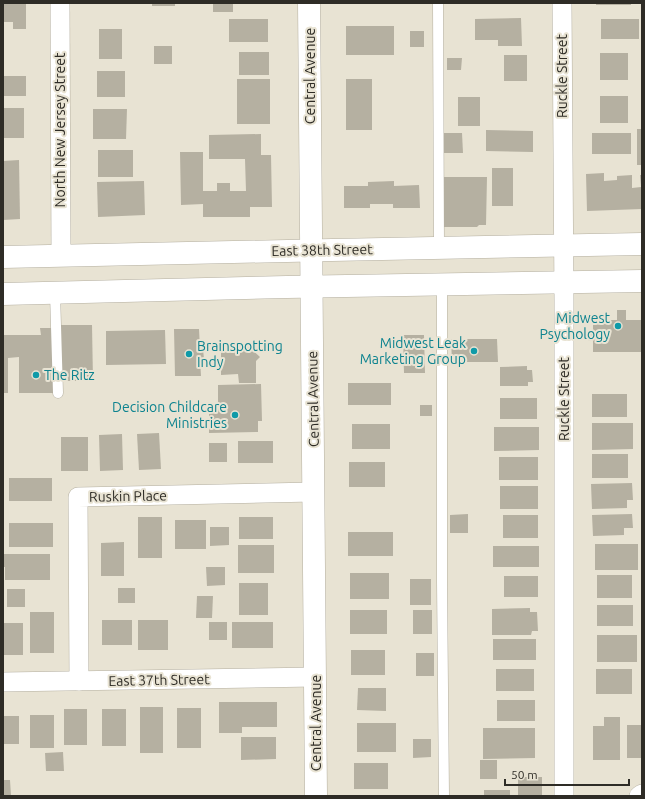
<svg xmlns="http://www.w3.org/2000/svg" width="645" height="799" font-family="Ubuntu,sans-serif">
<rect width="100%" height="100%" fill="#e8e3d3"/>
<g fill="#b5b0a1">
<path d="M3,3H26V29H13V22H3Z"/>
<rect x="152" y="3" width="23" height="3"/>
<rect x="213" y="3" width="20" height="9"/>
<rect x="596" y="3" width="35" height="2"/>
<path d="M521,18L522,46H498V40H475V19Z"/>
<rect x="229" y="19" width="39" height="23"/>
<rect x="601" y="19" width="38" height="20"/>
<rect x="346" y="26" width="48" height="29"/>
<rect x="99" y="29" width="23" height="30"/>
<rect x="410" y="31" width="14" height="16"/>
<rect x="154" y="46" width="18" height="18"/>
<rect x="239" y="52" width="30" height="23"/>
<rect x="600" y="53" width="28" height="27"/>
<rect x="504" y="55" width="23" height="26"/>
<path d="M447,58H462L461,70H447Z"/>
<rect x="97" y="71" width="28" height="26"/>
<rect x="3" y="76" width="23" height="20"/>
<rect x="237" y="79" width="33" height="45"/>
<rect x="346" y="79" width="26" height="51"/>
<rect x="600" y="96" width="28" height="27"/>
<rect x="458" y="97" width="22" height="29"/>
<rect x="3" y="108" width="21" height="30"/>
<path d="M93,109H127L126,139H93Z"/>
<rect x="637" y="129" width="5" height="36"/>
<path d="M486,130L533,131V152L486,151Z"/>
<path d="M444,133H462L463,153H444Z"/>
<rect x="592" y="133" width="39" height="21"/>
<path d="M261,134V155H271L272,207H250V217H203V204L181,205L180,152H203V191H217V183H230V191H246L245,159H209V135Z"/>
<rect x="98" y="150" width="35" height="27"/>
<path d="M19,160L20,219L3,220V161Z"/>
<rect x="492" y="168" width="21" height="38"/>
<path d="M604,173V181L617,180V176L632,175V188L641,187L640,175H642V209L587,211L586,174Z"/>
<path d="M444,177H487L486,225H479L477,227H444Z"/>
<path d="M144,181L145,215L98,217L97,182Z"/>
<path d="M394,181V186L419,185L420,208H393V204H370V208H344V186H368V182Z"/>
<path d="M617,310H626V320H642V352H593V341L588,340V331H593V320H617Z"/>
<path d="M61,325H92L93,381H62Z"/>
<path d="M40,328H53V393H19V357L8,358V393H3V335H41Z"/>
<path d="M174,329H199L200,349H203L204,359H200L201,376H175Z"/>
<path d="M165,330L166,364L106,365V331Z"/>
<path d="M403,335H424L425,373H404Z"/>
<path d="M451,339H497L498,362H452Z"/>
<path d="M249,347L260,357L256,361V383H239L238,374L221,375V351L244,350Z"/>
<path d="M527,366V370H532L533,382H528V386H500V367Z"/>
<rect x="348" y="383" width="43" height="22"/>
<path d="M261,384L262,421H258V432L209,433V408H223V405L218,406V385Z"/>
<rect x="592" y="394" width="35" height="23"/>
<rect x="500" y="398" width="37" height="21"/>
<rect x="420" y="405" width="12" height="11"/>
<path d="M592,423H633V449L592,450Z"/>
<rect x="352" y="424" width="38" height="25"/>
<path d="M494,427H539V450L494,451Z"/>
<path d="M159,433L161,469L139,470L137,434Z"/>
<path d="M122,434L123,470L100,471L99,435Z"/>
<rect x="61" y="437" width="27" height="34"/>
<rect x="238" y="441" width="35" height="22"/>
<rect x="209" y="443" width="18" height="19"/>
<rect x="592" y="454" width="36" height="24"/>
<rect x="499" y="457" width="39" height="23"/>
<rect x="349" y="462" width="36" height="25"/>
<rect x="9" y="478" width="43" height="23"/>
<path d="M632,483L633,500H627V508L592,509L591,484Z"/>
<rect x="500" y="486" width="38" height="23"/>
<path d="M468,514V533H450V515Z"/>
<path d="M632,514L633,528H624V535L593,536L592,515Z"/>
<rect x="503" y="515" width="35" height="23"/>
<rect x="138" y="517" width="24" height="41"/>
<rect x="239" y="517" width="34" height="22"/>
<rect x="175" y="520" width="31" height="29"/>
<rect x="9" y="523" width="44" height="24"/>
<path d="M210,527H229V545L210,546Z"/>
<rect x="348" y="532" width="45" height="24"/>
<path d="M124,542V576H101V543Z"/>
<rect x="595" y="544" width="43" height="26"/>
<rect x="238" y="545" width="36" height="28"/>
<rect x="493" y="546" width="46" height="21"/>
<path d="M3,554H50V580H5V567H3Z"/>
<path d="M206,567H225V585L207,586Z"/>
<rect x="350" y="573" width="39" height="26"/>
<rect x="597" y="575" width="35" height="23"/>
<rect x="504" y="576" width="34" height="21"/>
<rect x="410" y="579" width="21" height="26"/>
<rect x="239" y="583" width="29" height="32"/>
<rect x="118" y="588" width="17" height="15"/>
<rect x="7" y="589" width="18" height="18"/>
<path d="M197,596H213L212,618H196Z"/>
<rect x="597" y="605" width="36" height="21"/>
<path d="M530,608V612H537L538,631H532L531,635H492V609Z"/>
<rect x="350" y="610" width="37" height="24"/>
<rect x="413" y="610" width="19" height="24"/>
<rect x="30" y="612" width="24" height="41"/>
<rect x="102" y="620" width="30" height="25"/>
<rect x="138" y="620" width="30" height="30"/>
<rect x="209" y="622" width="18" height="18"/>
<rect x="232" y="622" width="41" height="26"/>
<rect x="3" y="623" width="20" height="32"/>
<rect x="597" y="635" width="40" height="27"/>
<rect x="493" y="639" width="43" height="21"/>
<rect x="351" y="650" width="34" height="25"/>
<rect x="416" y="653" width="18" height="23"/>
<rect x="496" y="669" width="38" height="22"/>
<rect x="596" y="669" width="36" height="25"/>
<path d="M358,688H386V711L357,710Z"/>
<rect x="497" y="700" width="38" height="21"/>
<path d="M219,702H277V727H242V733H219Z"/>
<rect x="140" y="707" width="23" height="46"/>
<rect x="177" y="708" width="24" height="40"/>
<rect x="64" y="709" width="23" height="36"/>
<rect x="102" y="709" width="24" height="37"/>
<rect x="30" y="715" width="24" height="33"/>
<rect x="3" y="716" width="16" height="28"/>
<path d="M604,717H620V760H593V726H604Z"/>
<rect x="357" y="723" width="39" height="29"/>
<rect x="627" y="725" width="15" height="33"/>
<path d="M483,728H535V758L483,759Z"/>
<path d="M241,737H276V759L241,760Z"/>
<path d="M413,739H431V757L413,758Z"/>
<path d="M63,752L64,771H46L45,753Z"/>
<rect x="480" y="760" width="17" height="19"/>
<rect x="354" y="763" width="34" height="26"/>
<rect x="518" y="777" width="24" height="19"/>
<path d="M3,780H10L11,796H3Z"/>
<rect x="484" y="790" width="26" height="6"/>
</g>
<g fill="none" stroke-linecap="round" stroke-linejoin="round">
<g stroke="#b4afa0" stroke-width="11">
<g id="lane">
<path d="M438,3L439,248"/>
<path d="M442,285V581L444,796"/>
<path d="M55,293L58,393"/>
</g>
</g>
<g stroke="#b4afa0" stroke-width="20">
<g id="street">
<path d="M60,3L61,256"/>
<path d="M562,3L564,301V796"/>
<path d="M79,681L78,497L314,492"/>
<path d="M3,682L316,677"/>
<path d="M639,796L642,794"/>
</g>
</g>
<g stroke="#b4afa0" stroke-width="23">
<path id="secondary" d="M309,3L316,796"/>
</g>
<g stroke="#b4afa0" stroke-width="23">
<g id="primary">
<path d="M3,257L332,250L642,244"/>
<path d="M3,294L287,287L642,281"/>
</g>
</g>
<use href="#lane" stroke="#fff" stroke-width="10"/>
<use href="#street" stroke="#fff" stroke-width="19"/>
<use href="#secondary" stroke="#fff" stroke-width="22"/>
<use href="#primary" stroke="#fff" stroke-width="22"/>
</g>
<g fill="#0f9aa8" stroke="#e8e3d3" stroke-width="1.5">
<circle cx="618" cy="326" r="4"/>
<circle cx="474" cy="351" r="4"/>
<circle cx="189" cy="354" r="4"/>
<circle cx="36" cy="375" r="4"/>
<circle cx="235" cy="415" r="4"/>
</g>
<g text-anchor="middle" stroke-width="4" stroke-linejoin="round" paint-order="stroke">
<g font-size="14" fill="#2e2c26" stroke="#e8e3d3">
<text transform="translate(310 76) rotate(-90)" y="5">Central Avenue</text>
<text transform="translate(562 76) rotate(-90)" y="5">Ruckle Street</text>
<text transform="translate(60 130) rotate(-90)" y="5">North New Jersey Street</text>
<text transform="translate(322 250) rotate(-1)" y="5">East 38th Street</text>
<text transform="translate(313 399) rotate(-91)" y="5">Central Avenue</text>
<text transform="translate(564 399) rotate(-90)" y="5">Ruckle Street</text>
<text transform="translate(128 496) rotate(-1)" y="5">Ruskin Place</text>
<text transform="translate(159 680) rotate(-1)" y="5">East 37th Street</text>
<text transform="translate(316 723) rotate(-90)" y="5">Central Avenue</text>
</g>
<g font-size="14" fill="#0d838f" stroke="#e8e3d3" text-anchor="end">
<text x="610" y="323">Midwest<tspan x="610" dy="16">Psychology</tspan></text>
<text x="466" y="348">Midwest Leak<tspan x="466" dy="16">Marketing Group</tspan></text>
<text x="197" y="351" text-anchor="start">Brainspotting<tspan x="197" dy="16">Indy</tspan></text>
<text x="44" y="380" text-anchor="start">The Ritz</text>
<text x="227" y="412">Decision Childcare<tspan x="227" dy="16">Ministries</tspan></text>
</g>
</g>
<rect width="645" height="799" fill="none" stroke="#2e2c26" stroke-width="8"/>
<path d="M505 779v6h124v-6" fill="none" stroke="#2e2c26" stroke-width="2"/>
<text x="511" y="779" font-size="12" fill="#2e2c26" stroke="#e8e3d3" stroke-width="3" paint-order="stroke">50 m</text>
</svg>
